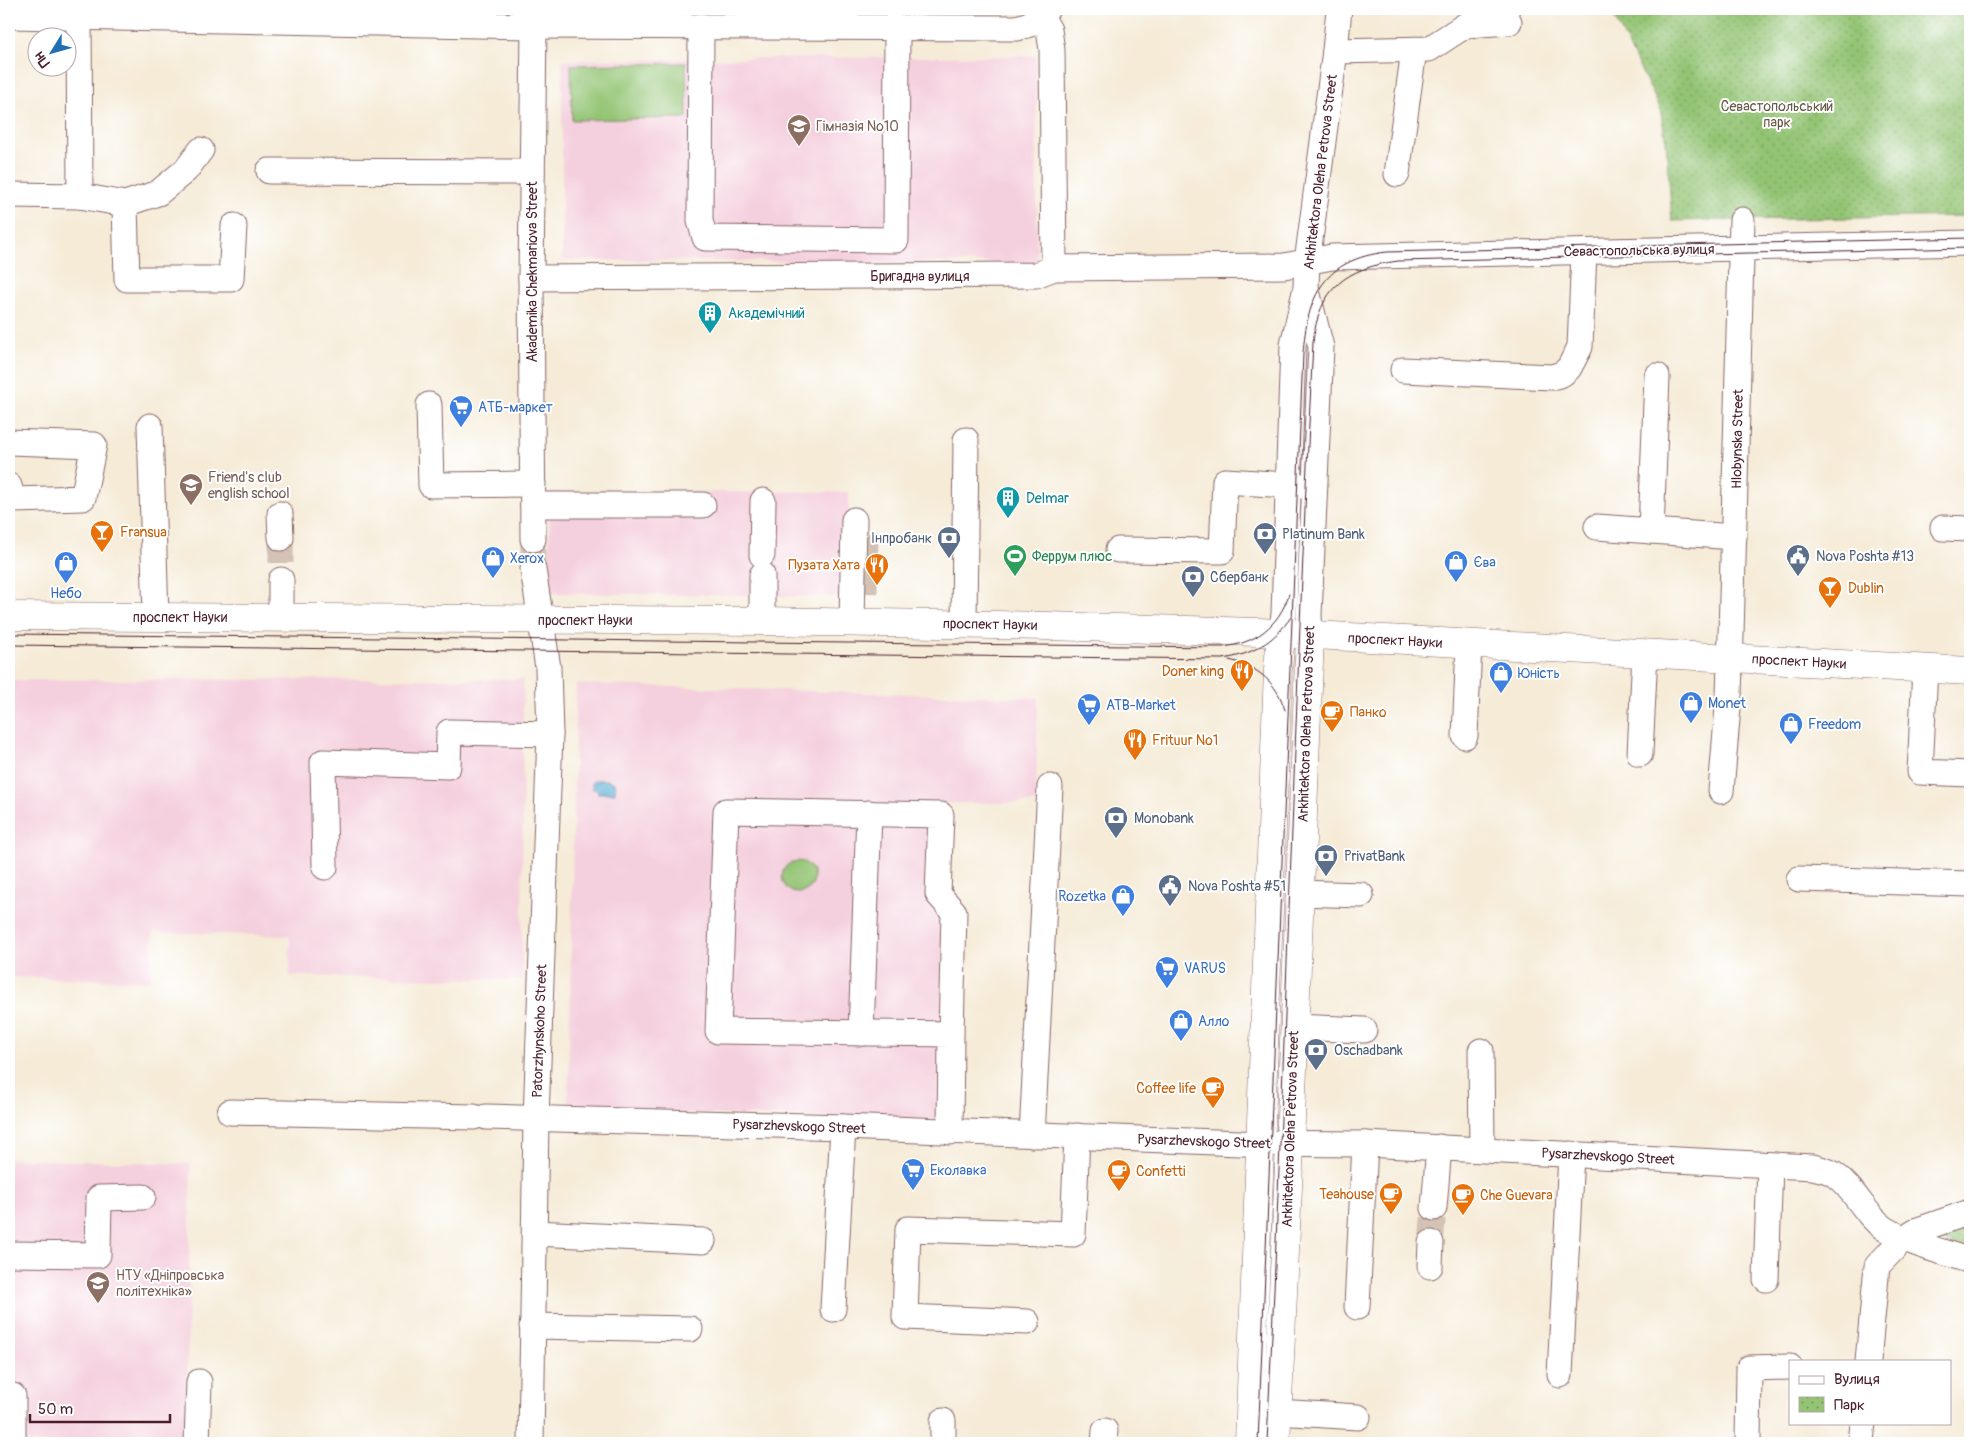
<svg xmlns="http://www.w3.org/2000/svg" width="1979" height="1452" font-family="Pangolin,sans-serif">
<defs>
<pattern id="park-dots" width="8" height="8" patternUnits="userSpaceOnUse" patternTransform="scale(1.25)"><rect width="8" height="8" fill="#93c473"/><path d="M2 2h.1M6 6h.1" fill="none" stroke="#7a9f5f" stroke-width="1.8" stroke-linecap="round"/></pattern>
<pattern id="water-waves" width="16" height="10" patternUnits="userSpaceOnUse" patternTransform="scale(1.25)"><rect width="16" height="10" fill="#5aafd6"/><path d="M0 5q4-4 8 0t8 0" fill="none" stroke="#4c8eae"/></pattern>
</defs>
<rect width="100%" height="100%" fill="#fff"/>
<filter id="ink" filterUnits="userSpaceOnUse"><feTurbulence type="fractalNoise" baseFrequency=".02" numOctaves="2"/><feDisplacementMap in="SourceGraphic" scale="10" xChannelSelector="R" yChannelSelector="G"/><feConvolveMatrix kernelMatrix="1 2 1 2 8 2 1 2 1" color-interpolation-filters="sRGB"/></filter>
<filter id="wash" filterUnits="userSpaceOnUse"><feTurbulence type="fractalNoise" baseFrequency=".0096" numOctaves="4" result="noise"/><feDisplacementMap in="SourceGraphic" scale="20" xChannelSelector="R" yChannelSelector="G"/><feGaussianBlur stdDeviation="1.12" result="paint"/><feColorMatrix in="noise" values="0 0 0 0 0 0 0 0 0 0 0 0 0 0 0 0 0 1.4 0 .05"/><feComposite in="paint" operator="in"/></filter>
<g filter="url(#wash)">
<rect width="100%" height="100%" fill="#f5ebd7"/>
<g fill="#f4cfdd">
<path d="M1036,56L1037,263L562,260V60Z"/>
<path d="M550,492H849L847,597L548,593Z"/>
<path d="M523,679L522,980L290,976V936L153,932L151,981L9,977V680Z"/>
<path d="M576,684L1038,698L1036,803H947L938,1120L568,1111Z"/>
<path d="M9,1159L191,1164L186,1443H9Z"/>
</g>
<g fill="#93c473" stroke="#6e724f">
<path d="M686,63L687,118L572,120L571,65Z"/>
<circle cx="798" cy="877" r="16"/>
</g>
<g fill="url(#park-dots)" stroke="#6e724f">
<path d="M1610,9H1970V216L1672,221L1666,141L1660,108Z"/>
<path d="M1970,1220V1249L1931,1237Z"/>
</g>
<path fill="url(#water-waves)" stroke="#526780" d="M595,780H608L616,784L615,793H598L596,789H592V782Z"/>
</g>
<g filter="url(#ink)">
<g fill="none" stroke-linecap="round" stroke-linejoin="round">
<g stroke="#d3c2b5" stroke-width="25" stroke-dasharray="25 12" stroke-linecap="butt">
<path d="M281,538V580"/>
<path d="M533,539V569"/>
<path d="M865,593L866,533"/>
<path d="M1431,1243L1434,1208"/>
</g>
<g stroke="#866667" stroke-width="27">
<g id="minor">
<path d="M524,13L534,26L531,278L533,539"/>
<path d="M9,16L534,26L1017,28L1030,24L1047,9"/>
<path d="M1041,16L1049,30L1052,50L1054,268"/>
<path d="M79,17L80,196"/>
<path d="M701,26L700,221L705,238L896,240L897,27"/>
<path d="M1335,51L1429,49L1466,25L1509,22L1502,9"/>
<path d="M269,171L532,172"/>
<path d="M1397,174L1414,50"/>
<path d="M9,195L80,196L125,204L158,193L186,170L201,150"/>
<path d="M125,204L127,279H231L234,226"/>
<path d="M531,278L1036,275L1054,268L1284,266L1332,257L1970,243"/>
<path d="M1403,370L1552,377L1562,374L1569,368L1580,347L1584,252"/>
<path d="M429,405L431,485L533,484"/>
<path d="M150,426L156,617"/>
<path d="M9,442L94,445L83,498L13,500L9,486"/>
<path d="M533,505H703"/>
<path d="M280,514L281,538"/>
<path d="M1597,527L1734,537"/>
<path d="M1943,528L1970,529"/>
<path d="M1651,531L1657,376"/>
<path d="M1118,550L1222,551L1225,481L1303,486"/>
<path d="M762,555L763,501"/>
<path d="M281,580V618"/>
<path d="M762,621V575"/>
<path d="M852,622L854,520"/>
<path d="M964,624L966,440"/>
<path d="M1281,634L1284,614L1293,345L1305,292"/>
<path d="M1310,636L1309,615L1321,347L1306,287L1307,262L1335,51L1339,9"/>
<path d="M1925,668L1920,772L1970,774"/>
<path d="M1465,736L1469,644"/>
<path d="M1640,754L1645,653"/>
<path d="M1721,791L1729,695L1731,635L1742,220"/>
<path d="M325,867L323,762L448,766L449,732L550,734"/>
<path d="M1799,879L1970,884"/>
<path d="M1300,893L1361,895"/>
<path d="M1294,1027L1364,1030"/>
<path d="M861,1033L869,813"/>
<path d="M1481,1051L1482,1149"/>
<path d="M230,1112L474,1117"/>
<path d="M486,1117L843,1127L1240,1143L1365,1144L1813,1167C1820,1169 1829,1170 1835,1175C1855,1189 1864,1214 1884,1228C1909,1244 1942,1251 1970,1261"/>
<path d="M950,1132L951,1034L718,1031L726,811L941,815L938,894L954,912L951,1034"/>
<path d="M1032,1135L1050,787"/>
<path d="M1434,1208L1439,1147"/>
<path d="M535,1233L703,1241"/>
<path d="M9,1254L98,1255L99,1198L143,1197"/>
<path d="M1430,1266L1431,1243"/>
<path d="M1766,1279L1770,1165"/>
<path d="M1357,1307L1365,1144"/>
<path d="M833,1309L843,1127"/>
<path d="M1027,1322L905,1317L908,1229L1073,1234L1077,1136"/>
<path d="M532,1326L690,1329"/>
<path d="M1868,1361L1877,1266L1904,1238L1915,1231L1970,1212"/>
<path d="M1560,1375L1571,1154"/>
<path d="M9,1396H13V1443"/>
<path d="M1277,1412L1358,1417"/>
<path d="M943,1421V1443"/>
<path d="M197,1443L199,1382"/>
<path d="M531,1443L536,1118L550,734L548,668L533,569"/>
<path d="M1104,1443L1105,1431"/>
<path d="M1748,1443L1749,1368L1790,1367"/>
<path d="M1861,1443L1863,1423"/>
</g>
</g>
<g stroke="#866667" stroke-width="29">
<g id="major">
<path d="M9,616L762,621L1047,626L1258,632L1970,671"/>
<path d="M1249,1443L1278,670L1281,634"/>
<path d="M1276,1443L1290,1144L1310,636"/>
</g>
</g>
<use href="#minor" stroke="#fff" stroke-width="25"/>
<use href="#major" stroke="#fff" stroke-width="28"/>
<g stroke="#4a1f2b" stroke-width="1">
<path d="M9,634L1222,647C1255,644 1279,626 1289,594"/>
<path d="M9,645L1222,659C1252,655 1274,642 1291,617"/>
<path d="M1229,660C1257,666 1277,682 1285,710"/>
<path d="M1258,1443L1303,354C1307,296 1324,259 1387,252L1970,238"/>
<path d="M1267,1443C1285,1076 1294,709 1313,342C1319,288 1346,268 1398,261L1970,248"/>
</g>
</g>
</g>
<defs>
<g id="school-pin" transform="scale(1.25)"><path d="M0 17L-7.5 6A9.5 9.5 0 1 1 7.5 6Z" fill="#8d6e63" stroke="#fff"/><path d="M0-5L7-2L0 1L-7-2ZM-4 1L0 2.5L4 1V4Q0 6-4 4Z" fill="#fff"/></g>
<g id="building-pin" transform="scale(1.25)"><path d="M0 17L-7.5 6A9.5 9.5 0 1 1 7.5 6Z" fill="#0f9aa8" stroke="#fff"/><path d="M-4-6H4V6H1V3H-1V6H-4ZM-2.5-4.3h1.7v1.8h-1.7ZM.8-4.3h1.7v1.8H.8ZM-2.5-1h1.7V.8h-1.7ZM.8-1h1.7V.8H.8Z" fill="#fff"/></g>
<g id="supermarket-pin" transform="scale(1.25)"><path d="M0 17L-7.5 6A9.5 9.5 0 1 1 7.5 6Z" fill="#3f7fe0" stroke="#fff"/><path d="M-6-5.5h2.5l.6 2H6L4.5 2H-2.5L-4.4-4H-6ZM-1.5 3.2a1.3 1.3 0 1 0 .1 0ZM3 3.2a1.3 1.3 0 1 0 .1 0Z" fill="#fff"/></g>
<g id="bar-pin" transform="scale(1.25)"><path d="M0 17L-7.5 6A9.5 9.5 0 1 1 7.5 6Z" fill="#e8710a" stroke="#fff"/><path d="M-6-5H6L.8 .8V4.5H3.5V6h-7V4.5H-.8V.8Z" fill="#fff"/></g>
<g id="bank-pin" transform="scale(1.25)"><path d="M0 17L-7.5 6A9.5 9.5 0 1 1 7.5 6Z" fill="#5c6f8a" stroke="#fff"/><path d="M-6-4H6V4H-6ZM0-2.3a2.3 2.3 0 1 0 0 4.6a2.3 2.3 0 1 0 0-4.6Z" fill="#fff"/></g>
<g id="stadium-pin" transform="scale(1.25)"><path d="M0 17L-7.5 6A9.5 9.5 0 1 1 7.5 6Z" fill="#2e9e5b" stroke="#fff"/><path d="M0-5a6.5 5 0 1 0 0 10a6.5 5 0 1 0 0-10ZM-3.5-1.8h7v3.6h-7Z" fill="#fff"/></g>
<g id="civic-pin" transform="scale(1.25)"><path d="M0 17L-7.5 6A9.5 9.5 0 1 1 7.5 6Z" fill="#5c6f8a" stroke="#fff"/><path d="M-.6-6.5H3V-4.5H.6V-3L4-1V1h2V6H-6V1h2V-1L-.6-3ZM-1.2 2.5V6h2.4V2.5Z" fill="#fff"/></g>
<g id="shop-pin" transform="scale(1.25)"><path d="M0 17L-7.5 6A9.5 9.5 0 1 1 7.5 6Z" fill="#3f7fe0" stroke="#fff"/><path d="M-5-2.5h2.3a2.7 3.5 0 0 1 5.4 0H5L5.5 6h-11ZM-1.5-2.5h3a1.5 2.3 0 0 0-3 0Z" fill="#fff"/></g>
<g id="restaurant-pin" transform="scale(1.25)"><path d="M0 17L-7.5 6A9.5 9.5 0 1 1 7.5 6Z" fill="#e8710a" stroke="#fff"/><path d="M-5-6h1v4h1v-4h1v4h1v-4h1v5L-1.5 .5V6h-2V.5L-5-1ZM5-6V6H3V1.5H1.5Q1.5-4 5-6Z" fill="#fff"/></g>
<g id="cafe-pin" transform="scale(1.25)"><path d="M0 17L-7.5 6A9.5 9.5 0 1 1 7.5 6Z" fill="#e8710a" stroke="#fff"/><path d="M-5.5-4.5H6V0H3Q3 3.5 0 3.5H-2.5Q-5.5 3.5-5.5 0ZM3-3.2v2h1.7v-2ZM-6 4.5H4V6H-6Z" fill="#fff"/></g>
<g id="university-pin" transform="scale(1.25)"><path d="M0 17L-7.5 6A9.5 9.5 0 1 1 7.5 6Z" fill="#8d6e63" stroke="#fff"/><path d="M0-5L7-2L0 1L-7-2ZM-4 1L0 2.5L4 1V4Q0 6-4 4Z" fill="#fff"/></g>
</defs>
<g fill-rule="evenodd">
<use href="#school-pin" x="799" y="126"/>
<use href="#building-pin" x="710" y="313"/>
<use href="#supermarket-pin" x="461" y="407"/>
<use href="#school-pin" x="191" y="485"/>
<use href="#building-pin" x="1008" y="498"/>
<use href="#bar-pin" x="102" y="532"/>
<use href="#bank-pin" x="1265" y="534"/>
<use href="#bank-pin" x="949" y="538"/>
<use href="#stadium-pin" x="1015" y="556"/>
<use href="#civic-pin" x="1798" y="556"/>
<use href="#shop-pin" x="493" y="558"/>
<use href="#shop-pin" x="1456" y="562"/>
<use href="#shop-pin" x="66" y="563"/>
<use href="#restaurant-pin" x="877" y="565"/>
<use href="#bank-pin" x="1193" y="577"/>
<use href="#bar-pin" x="1830" y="588"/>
<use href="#restaurant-pin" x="1242" y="671"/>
<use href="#shop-pin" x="1501" y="673"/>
<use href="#shop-pin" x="1691" y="703"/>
<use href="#supermarket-pin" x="1089" y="705"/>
<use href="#cafe-pin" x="1332" y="712"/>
<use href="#shop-pin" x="1791" y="724"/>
<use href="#restaurant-pin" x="1135" y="740"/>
<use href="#bank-pin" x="1116" y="818"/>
<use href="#bank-pin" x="1326" y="856"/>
<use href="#civic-pin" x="1170" y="886"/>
<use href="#shop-pin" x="1123" y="896"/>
<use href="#supermarket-pin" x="1167" y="968"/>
<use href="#shop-pin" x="1181" y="1021"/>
<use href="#bank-pin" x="1316" y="1050"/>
<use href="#cafe-pin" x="1213" y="1088"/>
<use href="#supermarket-pin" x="913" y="1170"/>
<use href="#cafe-pin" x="1119" y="1171"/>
<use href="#cafe-pin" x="1391" y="1194"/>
<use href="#cafe-pin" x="1463" y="1195"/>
<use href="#university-pin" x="98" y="1283"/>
</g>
<g text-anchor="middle" stroke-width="4" stroke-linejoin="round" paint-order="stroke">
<g font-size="14" fill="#645944" stroke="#fff">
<text x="1777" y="111">Севастопольський<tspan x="1777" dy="16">парк</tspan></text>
</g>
<g font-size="14" fill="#785e54" stroke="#fff" text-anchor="start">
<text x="816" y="131">Гімназія №10</text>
<text x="208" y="482">Friend's club<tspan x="208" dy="16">english school</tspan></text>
<text x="116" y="1280">НТУ «Дніпровська<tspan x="116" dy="16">політехніка»</tspan></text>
</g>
<g font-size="14" fill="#4a1f2b" stroke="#fff">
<text transform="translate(1320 172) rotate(-83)" y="5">Arkhitektora Oleha Petrova Street</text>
<text transform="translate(1639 250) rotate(-1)" y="5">Севастопольська вулиця</text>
<text transform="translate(532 272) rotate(-90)" y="5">Akademika Chekmariova Street</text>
<text x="920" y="281">Бригадна вулиця</text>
<text transform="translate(1737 439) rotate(-89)" y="5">Hlobynska Street</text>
<text x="180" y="622">проспект Науки</text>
<text x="585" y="625">проспект Науки</text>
<text transform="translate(990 624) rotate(1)" y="5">проспект Науки</text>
<text transform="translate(1395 640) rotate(3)" y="5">проспект Науки</text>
<text transform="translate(1799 661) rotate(3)" y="5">проспект Науки</text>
<text transform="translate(1306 724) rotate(-88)" y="5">Arkhitektora Oleha Petrova Street</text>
<text transform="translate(539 1031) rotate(-88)" y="5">Patorzhynskoho Street</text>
<text transform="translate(799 1126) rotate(2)" y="5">Pysarzhevskogo Street</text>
<text transform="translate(1290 1129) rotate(-88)" y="5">Arkhitektora Oleha Petrova Street</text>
<text transform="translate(1204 1141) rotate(2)" y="5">Pysarzhevskogo Street</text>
<text transform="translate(1608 1156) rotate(3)" y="5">Pysarzhevskogo Street</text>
</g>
<g font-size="14" fill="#0d838f" stroke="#fff" text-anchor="start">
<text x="728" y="318">Академічний</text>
<text x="1026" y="503">Delmar</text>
</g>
<g font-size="14" fill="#366cbe" stroke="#fff" text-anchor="start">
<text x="478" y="412">АТБ-маркет</text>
<text x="510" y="563">Xerox</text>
<text x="1474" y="567">Єва</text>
<text x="66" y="598" text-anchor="middle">Небо</text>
<text x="1518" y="678">Юність</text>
<text x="1708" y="708">Monet</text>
<text x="1106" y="710">ATB-Market</text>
<text x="1808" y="729">Freedom</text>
<text x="1106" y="901" text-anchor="end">Rozetka</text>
<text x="1184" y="973">VARUS</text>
<text x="1198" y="1026">Алло</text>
<text x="930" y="1175">Еколавка</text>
</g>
<g font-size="14" fill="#c56008" stroke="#fff" text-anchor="start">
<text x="120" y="537">Fransua</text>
<text x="860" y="570" text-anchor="end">Пузата Хата</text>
<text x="1848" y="593">Dublin</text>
<text x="1224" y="676" text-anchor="end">Doner king</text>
<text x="1350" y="717">Панко</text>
<text x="1152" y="745">Frituur №1</text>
<text x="1196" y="1093" text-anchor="end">Coffee life</text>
<text x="1136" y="1176">Confetti</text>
<text x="1374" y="1199" text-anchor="end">Teahouse</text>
<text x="1480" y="1200">Che Guevara</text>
</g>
<g font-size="14" fill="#4e5e75" stroke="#fff" text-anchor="start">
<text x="1282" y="539">Platinum Bank</text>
<text x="932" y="543" text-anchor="end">Інпробанк</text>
<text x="1816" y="561">Nova Poshta #13</text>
<text x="1210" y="582">Сбербанк</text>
<text x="1134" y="823">Monobank</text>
<text x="1344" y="861">PrivatBank</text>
<text x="1188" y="891">Nova Poshta #51</text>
<text x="1334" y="1055">Oschadbank</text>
</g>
<g font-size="14" fill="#27864d" stroke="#fff" text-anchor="start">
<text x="1032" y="561">Феррум плюс</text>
</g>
</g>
<rect width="1979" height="1452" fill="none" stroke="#fff" stroke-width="30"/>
<rect x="1789" y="1360" width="162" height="65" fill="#ffffff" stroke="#b7a5aa"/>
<rect x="1799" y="1376" width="25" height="8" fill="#ffffff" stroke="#b7a5aa"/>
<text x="1834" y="1384" font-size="15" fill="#4a1f2b">Вулиця</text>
<rect x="1799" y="1397" width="25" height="15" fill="url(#park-dots)" stroke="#b7a5aa"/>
<text x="1834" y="1410" font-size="15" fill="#4a1f2b">Парк</text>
<g transform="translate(52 52) rotate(233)"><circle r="24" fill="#ffffff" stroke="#b7a5aa"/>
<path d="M0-4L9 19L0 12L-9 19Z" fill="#1f6fb2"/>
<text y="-8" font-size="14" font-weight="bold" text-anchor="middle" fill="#4a1f2b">Пн</text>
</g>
<path d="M30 1414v8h140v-8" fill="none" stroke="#4a1f2b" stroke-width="2.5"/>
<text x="38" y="1414" font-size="15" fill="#4a1f2b" stroke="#ffffff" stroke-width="4" paint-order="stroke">50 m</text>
</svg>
